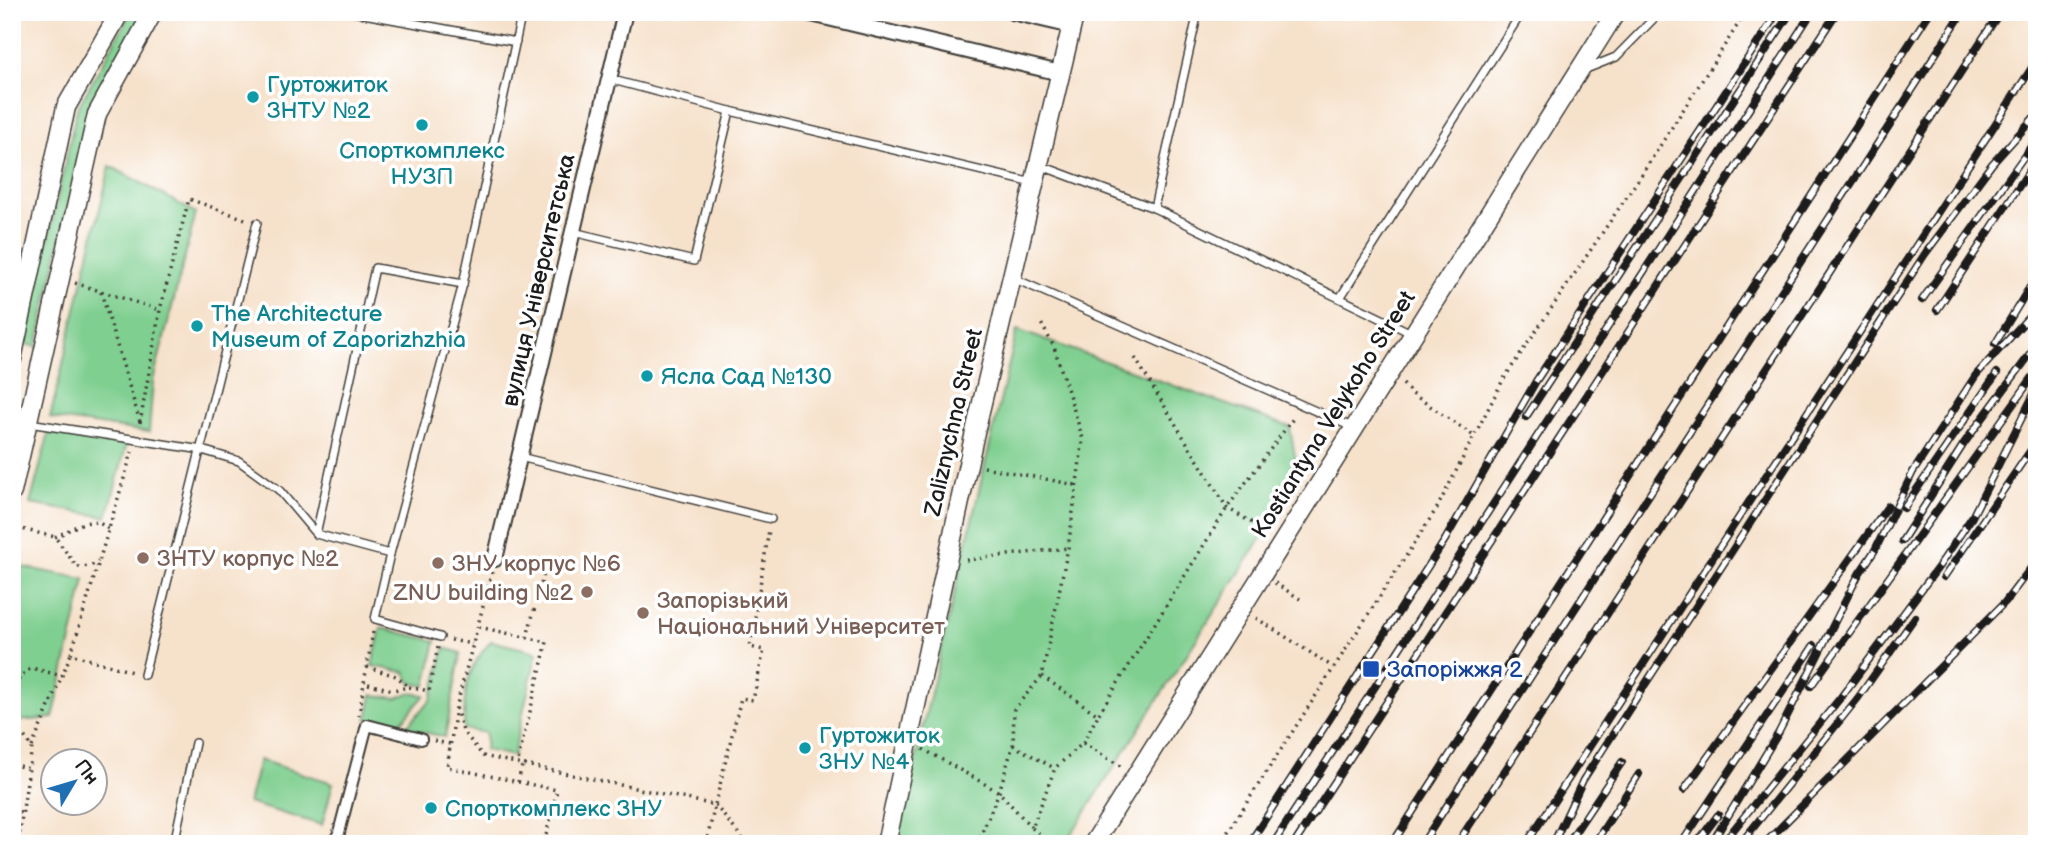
<svg xmlns="http://www.w3.org/2000/svg" width="2049" height="856" font-family="'Balsamiq Sans',sans-serif">
<rect width="100%" height="100%" fill="#fff"/>
<filter id="ink" filterUnits="userSpaceOnUse"><feTurbulence type="fractalNoise" baseFrequency=".0143" numOctaves="2"/><feDisplacementMap in="SourceGraphic" scale="14" xChannelSelector="R" yChannelSelector="G"/><feConvolveMatrix kernelMatrix="1 2 1 2 8 2 1 2 1" color-interpolation-filters="sRGB"/></filter>
<filter id="wash" filterUnits="userSpaceOnUse"><feTurbulence type="fractalNoise" baseFrequency=".00686" numOctaves="4" result="noise"/><feDisplacementMap in="SourceGraphic" scale="28" xChannelSelector="R" yChannelSelector="G"/><feGaussianBlur stdDeviation="1.57" result="paint"/><feColorMatrix in="noise" values="0 0 0 0 0 0 0 0 0 0 0 0 0 0 0 0 0 1.4 0 .05"/><feComposite in="paint" operator="in"/></filter>
<g filter="url(#wash)">
<rect width="100%" height="100%" fill="#f6e1ca"/>
<g fill="#7fcf90" stroke="#4e7656" stroke-width="2">
<path d="M131,12H146L88,114L37,347L25,344L77,109Z"/>
<path d="M110,166L196,213L153,381L149,432L50,418Z"/>
<path d="M1017,330L1290,427L1299,480L1065,844H895Z"/>
<path d="M49,432L127,443L107,517L30,504Z"/>
<path d="M17,566L85,579L53,718L19,721L12,712V585Z"/>
<path d="M381,628L436,641L426,686L411,683L405,672L372,666Z"/>
<path d="M491,641L537,652L513,756L485,750L486,733L464,729C464,691 465,670 491,641Z"/>
<path d="M445,648L461,653L445,737L405,728L431,700Z"/>
<path d="M409,693L425,695L398,726L367,719L372,695L397,698Z"/>
<path d="M259,760L333,783L322,825L248,803Z"/>
</g>
</g>
<g filter="url(#ink)">
<g fill="none" stroke-linecap="round" stroke-linejoin="round">
<g stroke="#3d3a36" stroke-width="10">
<g id="service">
<path d="M353,12L516,42"/>
<path d="M1586,69L1616,57L1660,12"/>
<path d="M730,111L1033,183"/>
<path d="M1039,165L1154,208L1413,334"/>
<path d="M1154,208L1198,12"/>
<path d="M573,232L694,261L730,111L609,79"/>
<path d="M1013,278L1352,427"/>
<path d="M1340,298L1522,12"/>
<path d="M29,423L202,450L239,461L279,490L316,534L390,554L375,619L440,637"/>
<path d="M520,457L771,519"/>
<path d="M316,534L375,268L463,284L522,12"/>
<path d="M390,554L463,284"/>
<path d="M144,675L257,223"/>
<path d="M174,844L195,743"/>
</g>
</g>
<g stroke="#3d3a36" stroke-width="14">
<path id="pedestrian" d="M336,844L367,725L421,739"/>
</g>
<g stroke="#3d3a36" stroke-width="18">
<g id="minor">
<path d="M803,12L1060,73"/>
<path d="M1012,12L1072,26"/>
<path d="M495,559L625,12"/>
</g>
</g>
<g stroke="#3d3a36" stroke-width="21">
<g id="tertiary">
<path d="M12,271L30,274"/>
<path d="M12,359L66,107L120,12"/>
<path d="M12,492L97,114L153,12"/>
<path d="M886,844L975,432L1075,12"/>
<path d="M1093,844L1616,12"/>
</g>
</g>
<g stroke="#3d3a36" stroke-width="3.5" stroke-dasharray="2 5" stroke-linecap="butt">
<path d="M75,283L160,310"/>
<path d="M101,292L140,422"/>
<path d="M1135,358L1227,508L1266,531"/>
<path d="M1403,384L1411,393L1474,436"/>
<path d="M140,423L160,310L189,199L248,220"/>
<path d="M984,467L1076,485"/>
<path d="M17,528L55,537L77,567L91,566L98,561"/>
<path d="M55,537C74,529 91,512 109,530"/>
<path d="M966,560L1068,548"/>
<path d="M510,562L545,569L527,637"/>
<path d="M492,572L456,708L447,767L557,790L544,844"/>
<path d="M1275,583L1300,599"/>
<path d="M1256,618L1333,667"/>
<path d="M479,627L547,642L518,761"/>
<path d="M373,632L364,683L393,690L409,687L429,691L438,647"/>
<path d="M451,640L472,644"/>
<path d="M71,654L132,452"/>
<path d="M367,667L396,676L409,687"/>
<path d="M1042,676L1098,715L1227,508L1295,416"/>
<path d="M12,700C15,684 18,676 32,668L62,676"/>
<path d="M456,708L463,731L483,756L715,805L741,698L753,700L764,650L750,647L769,530"/>
<path d="M359,716L364,683"/>
<path d="M12,720L32,747L18,844"/>
<path d="M434,741L450,744"/>
<path d="M1083,743L1122,767"/>
<path d="M1013,745L1054,768"/>
<path d="M32,747L71,654L132,672"/>
<path d="M923,749L999,792L1032,828L1055,768L1083,743L1098,715"/>
<path d="M12,764L29,769"/>
<path d="M518,782L523,762"/>
<path d="M715,805L747,844"/>
<path d="M12,811L23,812"/>
<path d="M1032,828L1052,844"/>
<path d="M706,844L715,805"/>
<path d="M977,844L999,792L1013,745L1014,709L1042,676L1068,548L1083,439L1054,347L1041,323"/>
<path d="M1220,844L1437,508L1503,380L1642,174L1746,12"/>
</g>
<use href="#service" stroke="#fff" stroke-width="7"/>
<use href="#pedestrian" stroke="#fff" stroke-width="10"/>
<use href="#minor" stroke="#fff" stroke-width="14"/>
<use href="#tertiary" stroke="#fff" stroke-width="18"/>
<g stroke="#1c1c1c" stroke-width="8">
<g id="rail">
<path d="M1922,300L2037,138"/>
<path d="M1937,310L2037,159"/>
<path d="M1995,344L2037,275"/>
<path d="M1526,417L1791,12"/>
<path d="M1904,508L1997,373"/>
<path d="M1902,541L1965,442L2037,345"/>
<path d="M1944,577L2037,441"/>
<path d="M1811,686L2037,371"/>
<path d="M1684,790L1888,506"/>
<path d="M1249,844L1445,540L1536,381L1778,12"/>
<path d="M1273,844L1812,12"/>
<path d="M1294,844L1837,12"/>
<path d="M1392,844L1930,12"/>
<path d="M1422,844L1963,12"/>
<path d="M1457,844L2000,12"/>
<path d="M1526,844L2037,60"/>
<path d="M1553,844L1583,780L1925,254L1992,164L2037,114"/>
<path d="M1567,844L1622,762"/>
<path d="M1594,844L1639,774"/>
<path d="M1681,844L1814,645"/>
<path d="M1696,844L1718,815"/>
<path d="M1711,844L1779,732L1859,574L1875,550L1913,472L1976,375L2037,308"/>
<path d="M1722,844L1841,697L1939,566L1972,517L2037,388"/>
<path d="M1740,844L1858,698L1915,617"/>
<path d="M1764,844L2005,602L2037,560"/>
</g>
</g>
<use href="#rail" stroke="#fff" stroke-width="5" stroke-dasharray="16" stroke-linecap="butt"/>
</g>
</g>
<g fill="#0f9aa8" stroke="#fff" stroke-width="2.5">
<circle cx="253" cy="97" r="7"/>
<circle cx="422" cy="125" r="7"/>
<circle cx="197" cy="326" r="7"/>
<circle cx="647" cy="376" r="7"/>
<circle cx="805" cy="748" r="7"/>
<circle cx="431" cy="808" r="7"/>
</g>
<g fill="#8d6e63" stroke="#fff" stroke-width="2.5">
<circle cx="143" cy="558" r="7"/>
<circle cx="438" cy="563" r="7"/>
<circle cx="587" cy="592" r="7"/>
<circle cx="643" cy="613" r="7"/>
</g>
<rect fill="#1a4fb4" stroke="#fff" stroke-width="2.5" x="1362" y="660" width="18" height="18" rx="3.5"/>
<g text-anchor="middle" stroke-width="7" stroke-linejoin="round" paint-order="stroke">
<g font-size="23" fill="#0d838f" stroke="#fff" text-anchor="start">
<text x="267" y="92">Гуртожиток<tspan x="267" dy="26">ЗНТУ №2</tspan></text>
<text x="422" y="158" text-anchor="middle">Спорткомплекс<tspan x="422" dy="26">НУЗП</tspan></text>
<text x="211" y="321">The Architecture<tspan x="211" dy="26">Museum of Zaporizhzhia</tspan></text>
<text x="661" y="384">Ясла Сад №130</text>
<text x="819" y="743">Гуртожиток<tspan x="819" dy="26">ЗНУ №4</tspan></text>
<text x="445" y="816">Спорткомплекс ЗНУ</text>
</g>
<g font-size="23" fill="#1c1c1c" stroke="#fff">
<text transform="translate(538 280) rotate(-77)" y="8">вулиця Університетська</text>
<text transform="translate(1333 414) rotate(-58)" y="8">Kostiantyna Velykoho Street</text>
<text transform="translate(953 422) rotate(-77)" y="8">Zaliznychna Street</text>
</g>
<g font-size="23" fill="#785e54" stroke="#fff" text-anchor="start">
<text x="157" y="566">ЗНТУ корпус №2</text>
<text x="452" y="571">ЗНУ корпус №6</text>
<text x="573" y="600" text-anchor="end">ZNU building №2</text>
<text x="657" y="608">Запорізький<tspan x="657" dy="26">Національний Університет</tspan></text>
</g>
<g font-size="23" fill="#164399" stroke="#fff" text-anchor="start">
<text x="1387" y="677">Запоріжжя 2</text>
</g>
</g>
<rect width="2049" height="856" fill="none" stroke="#fff" stroke-width="42"/>
<g transform="translate(74 782) rotate(52)"><circle r="33" fill="#ffffff" stroke="#a4a4a4" stroke-width="2"/>
<path d="M0-5L12 26L0 18L-12 26Z" fill="#1f6fb2"/>
<text y="-10" font-size="19" font-weight="bold" text-anchor="middle" fill="#1c1c1c">Пн</text>
</g>
</svg>
